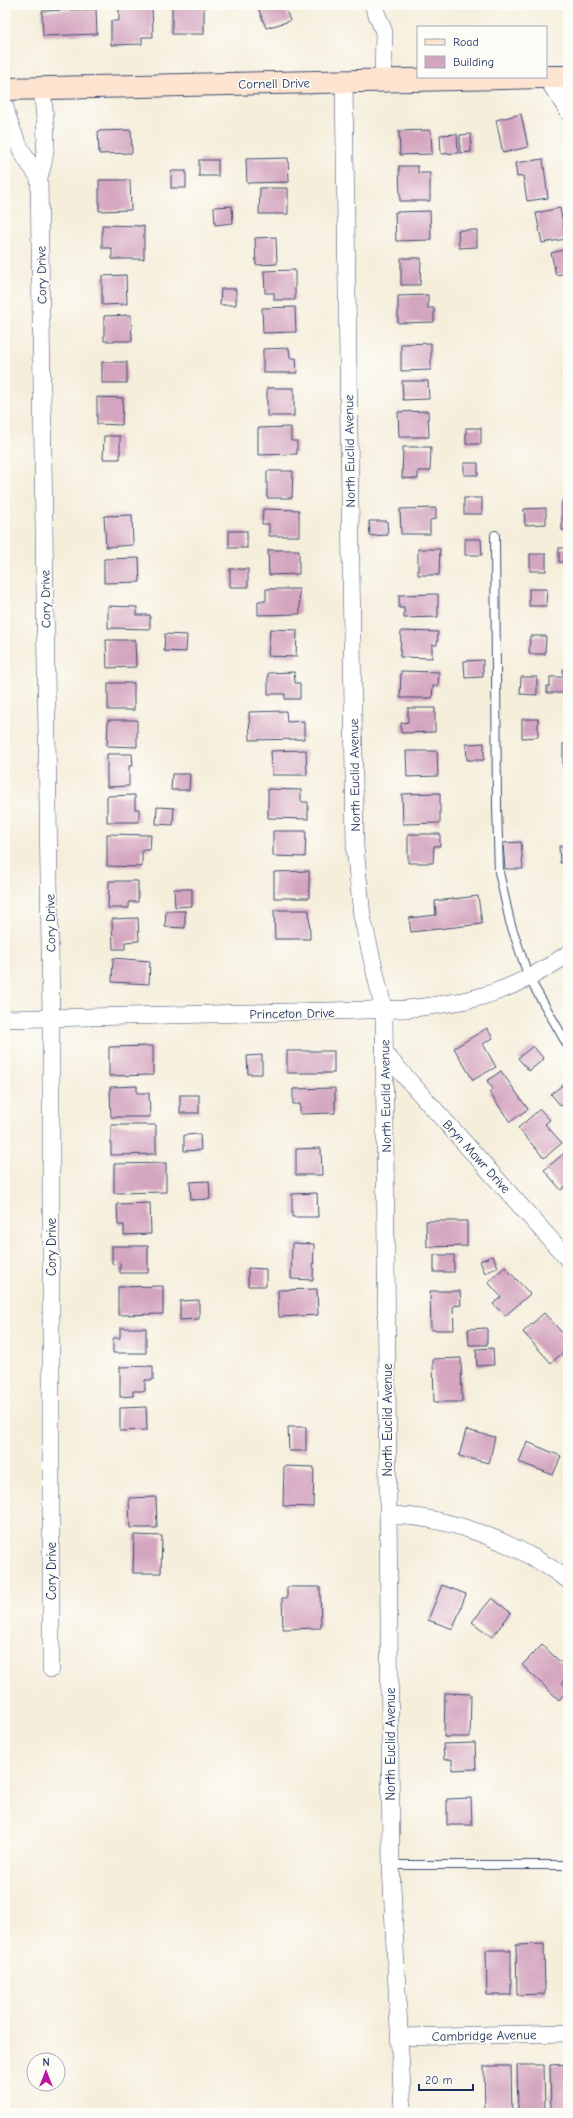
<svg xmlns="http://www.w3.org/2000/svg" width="573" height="2118" font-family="'Comic Neue',sans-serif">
<rect width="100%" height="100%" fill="#fdfcf7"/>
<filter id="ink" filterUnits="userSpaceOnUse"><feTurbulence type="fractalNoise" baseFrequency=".025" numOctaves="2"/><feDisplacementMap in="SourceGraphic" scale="8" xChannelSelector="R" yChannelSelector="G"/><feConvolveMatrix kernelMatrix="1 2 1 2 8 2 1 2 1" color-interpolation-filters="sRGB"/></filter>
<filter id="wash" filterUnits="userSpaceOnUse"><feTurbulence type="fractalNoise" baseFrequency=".012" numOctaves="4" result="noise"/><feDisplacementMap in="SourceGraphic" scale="16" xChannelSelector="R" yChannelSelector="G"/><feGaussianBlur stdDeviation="0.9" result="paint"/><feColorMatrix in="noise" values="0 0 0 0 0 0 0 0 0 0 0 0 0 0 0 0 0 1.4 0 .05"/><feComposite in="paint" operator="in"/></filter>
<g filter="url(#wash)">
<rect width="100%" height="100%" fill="#f5eedb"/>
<g id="blocks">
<g fill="#d4a5bf">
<path d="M130,5H152L153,37H142V44L111,45V21H119V9H130Z"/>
<rect x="172" y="5" width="32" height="29"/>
<path d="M257,5H284L290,21L266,28Z"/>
<path d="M96,9L97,34L43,36L42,11Z"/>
<path d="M521,114L528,147L503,153L496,120Z"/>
<path d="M131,130L132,153L99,154L98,131Z"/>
<path d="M431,130L432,154L400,155L399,131Z"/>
<path d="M457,134L458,153L441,154L440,135Z"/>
<path d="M471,134V152L460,153V135Z"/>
<path d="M288,158L289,182L247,183L246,159Z"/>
<path d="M543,159L548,198L527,201L523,176L517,177L515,163Z"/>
<rect x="199" y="160" width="19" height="16"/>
<path d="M399,166H418V173H430V201H400Z"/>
<rect x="171" y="171" width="15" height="17"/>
<path d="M99,180H130L131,210L99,211Z"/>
<path d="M260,188H288V214H259Z"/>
<path d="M232,206L233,223L215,225L214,207Z"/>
<path d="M560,208L566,239L542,243L536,213Z"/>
<path d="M430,211L431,240L396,241L395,212Z"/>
<path d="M102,225L144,226V259H112V248H102Z"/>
<path d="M458,230H477V247L459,248Z"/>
<path d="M276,237L277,264L256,265L255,238Z"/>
<path d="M568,249V273L556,275L551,253Z"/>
<path d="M401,258H421L420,285H401Z"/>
<path d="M295,270V300H274V293H265L264,271Z"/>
<path d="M126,275L127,304L102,305V276Z"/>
<path d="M221,289H236V305H220Z"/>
<path d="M428,295V308H434V322L398,323V296Z"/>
<path d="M295,307L296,332L263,333L262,308Z"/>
<path d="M131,315L132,341H104V316Z"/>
<path d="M431,343V370L401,371V344Z"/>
<path d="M289,348L290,358H296L297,373H263V349Z"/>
<rect x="102" y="362" width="25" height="21"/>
<path d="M402,381H428L429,399L403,400Z"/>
<rect x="267" y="388" width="27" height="28"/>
<path d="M97,397L123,398L122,425L97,424Z"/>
<path d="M428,411L429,437H399L398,412Z"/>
<path d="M291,427V441H297V454L258,455V428Z"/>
<rect x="466" y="428" width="15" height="16"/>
<path d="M104,436H120V459H103Z"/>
<path d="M403,447H431L430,471H418V479L402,478Z"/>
<rect x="464" y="463" width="14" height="12"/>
<path d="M267,471H293L292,498H267Z"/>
<rect x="464" y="498" width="18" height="16"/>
<rect x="562" y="501" width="6" height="29"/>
<path d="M436,508V519L430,520V534H401L400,509Z"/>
<path d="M546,508V524L525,525L524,509Z"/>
<path d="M263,509L299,510V536H269V524H262Z"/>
<path d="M132,515L133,545L106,547L104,516Z"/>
<path d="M369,521H387L388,535L370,536Z"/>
<rect x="229" y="531" width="18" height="17"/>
<path d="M465,539H481L482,555H465Z"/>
<rect x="559" y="548" width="9" height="14"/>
<path d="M418,549H440L439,575H418Z"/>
<path d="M268,550H299V574L269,575Z"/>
<rect x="530" y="554" width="16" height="17"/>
<path d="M139,558L140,582L104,583V559Z"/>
<rect x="230" y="569" width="18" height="18"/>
<path d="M266,589H299L300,614L258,615V601H266Z"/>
<path d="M529,589H547L546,606H529Z"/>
<path d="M438,594V617L404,618V608H399V595Z"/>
<path d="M108,606L137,607V615H150V629L108,628Z"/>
<path d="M270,629L297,630L296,657L268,656Z"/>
<path d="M401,631L438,632L437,645H432V658L400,657Z"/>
<path d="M165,634L187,635L186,652L164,651Z"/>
<path d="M530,636H546L545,654H529Z"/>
<path d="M106,640H135L136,667L107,668Z"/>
<path d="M483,660V677L465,678L464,661Z"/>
<path d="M563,669H568V695H565V693H547V686H550V677H563Z"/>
<path d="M401,671L439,672L438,686H433L432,698H400Z"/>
<path d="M294,672L295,683H300V699H285V694H268V673Z"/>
<path d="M521,677H537V695L520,694Z"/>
<rect x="108" y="683" width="26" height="27"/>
<rect x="566" y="706" width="2" height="25"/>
<path d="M408,708H435V732L401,733V723L408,722Z"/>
<path d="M286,711L287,722L304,721V739L250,740L249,712Z"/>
<path d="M522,719H538V737L522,738Z"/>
<path d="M108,720H137V747L107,746Z"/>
<path d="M484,743V760H467L466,744Z"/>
<rect x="563" y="744" width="5" height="25"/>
<path d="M306,750L307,775H272L271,751Z"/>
<path d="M406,751H437L438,776L407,777Z"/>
<path d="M107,754H132L133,766H129V786L107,787Z"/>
<path d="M172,774H190L189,790H171Z"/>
<rect x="566" y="787" width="2" height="23"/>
<path d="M268,789L301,790V802H308V819L268,818Z"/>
<path d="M440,793V823L403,824L402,794Z"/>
<path d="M135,795V809H139V822H107V796Z"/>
<path d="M157,807L174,808L173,825L156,824Z"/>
<path d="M273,831H306L305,857L273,856Z"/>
<path d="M107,834L151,835L150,850H142V867L107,866Z"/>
<path d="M408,834H440V846H434L433,863H408Z"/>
<path d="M521,842L523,869H505L503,843Z"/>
<path d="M559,846H568V863H560Z"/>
<path d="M309,871V898H274V872Z"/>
<path d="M109,881H138V902H129V908H108Z"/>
<path d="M174,889H192V906L175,907Z"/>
<path d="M478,896L482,924L411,932L409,918L436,915L435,901Z"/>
<path d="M274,910H309L310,939H275Z"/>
<path d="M166,911H185V928L165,927Z"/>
<path d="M138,918L139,941L125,942V949H113L112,919Z"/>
<path d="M113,958L150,961L149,984L112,982Z"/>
<path d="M487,1028L493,1038L483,1044L496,1067L473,1080L454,1048Z"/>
<path d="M153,1046V1075L109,1076V1047Z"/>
<path d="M533,1046L544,1059L529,1071L518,1058Z"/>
<rect x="287" y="1051" width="47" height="22"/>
<path d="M262,1055V1074H248L247,1056Z"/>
<path d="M501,1071L528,1109L510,1122L489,1092L493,1089L487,1081Z"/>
<path d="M564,1084L568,1088V1100L561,1106L551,1094Z"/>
<path d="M137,1086V1093H149L150,1117H111L110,1087Z"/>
<path d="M335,1088V1113L300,1114V1104H293V1089Z"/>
<rect x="180" y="1095" width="19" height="18"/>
<path d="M540,1109L550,1120L545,1124L562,1143L544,1158L518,1128Z"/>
<path d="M111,1125H156V1154L111,1155Z"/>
<path d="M200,1134L201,1150L184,1151V1135Z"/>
<path d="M321,1148L322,1175H296V1149Z"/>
<path d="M568,1150V1184L561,1190L544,1170Z"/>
<path d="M166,1163V1192L114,1193V1164Z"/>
<path d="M209,1181L210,1199L191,1200L190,1182Z"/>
<path d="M317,1193L318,1217H292V1194Z"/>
<path d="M150,1203L151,1234L124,1235V1225H118L117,1204Z"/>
<path d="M426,1221H467V1246L427,1247Z"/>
<path d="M292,1243L314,1244L313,1280L291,1279Z"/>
<path d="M112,1246H148V1273H120V1263L112,1264Z"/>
<rect x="434" y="1255" width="20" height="17"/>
<path d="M493,1256L498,1267L485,1273L480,1261Z"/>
<path d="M505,1267L530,1294L505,1316L493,1304L501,1297L488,1282Z"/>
<path d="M248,1268L266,1269V1286H248Z"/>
<path d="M163,1286V1314L118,1315V1287Z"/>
<path d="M317,1289L318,1315L279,1317L278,1290Z"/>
<path d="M430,1291H460L461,1305L453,1306L454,1330H431Z"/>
<path d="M199,1300V1319L180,1320V1301Z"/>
<path d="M544,1313L568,1339V1348L551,1363L523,1332Z"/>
<path d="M120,1328H146V1353H113V1338H120Z"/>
<path d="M487,1328V1345H469L468,1329Z"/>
<path d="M493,1348L494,1365L477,1366L476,1349Z"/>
<path d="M461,1358L462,1402H434L433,1359Z"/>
<path d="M153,1366V1380H145V1391H133V1396L120,1397V1367Z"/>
<path d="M146,1407L147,1430L120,1431V1408Z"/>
<path d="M288,1427H306V1451H289Z"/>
<path d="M466,1430L495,1437L489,1463L459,1456Z"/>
<path d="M527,1442L561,1456L553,1475L519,1462Z"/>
<path d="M284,1466L314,1467L313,1507L283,1506Z"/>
<path d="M156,1497L157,1528H130L129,1498Z"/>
<path d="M134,1535L162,1536L161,1573H133Z"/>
<path d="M442,1585L466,1594L453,1629L428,1620Z"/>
<path d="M287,1587H320L321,1628L283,1629L282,1598H287Z"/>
<path d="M492,1598L511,1613L492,1637L472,1622Z"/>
<path d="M542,1645L568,1669V1676L562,1682L568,1690L559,1700L522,1665Z"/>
<path d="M445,1693L471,1694L470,1737H444Z"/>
<path d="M475,1743L476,1769L452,1770V1759L444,1760L443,1744Z"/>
<path d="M471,1798L472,1825H447V1799Z"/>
<path d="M544,1944L545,1994L517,1995L516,1945Z"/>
<path d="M486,1950H511V1995H487Z"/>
<path d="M568,2064V2113H551L550,2065Z"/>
<path d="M517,2065H544L545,2113H518Z"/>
<path d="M484,2066H511L512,2113H485Z"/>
</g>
</g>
</g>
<g filter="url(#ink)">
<use href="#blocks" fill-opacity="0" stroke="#3c4c71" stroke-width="1"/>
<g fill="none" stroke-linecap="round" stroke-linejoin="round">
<g stroke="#3c4c71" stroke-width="10">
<g id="lane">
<path d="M495,535L497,807L499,872L510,922L529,978L568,1046"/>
<path d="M391,1865H568"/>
</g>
</g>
<g stroke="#3c4c71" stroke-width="18">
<g id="street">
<path d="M373,5L384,32L383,80"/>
<path d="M546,77L568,111"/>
<path d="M344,82L355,847L362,916L384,1011L391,1865L403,2113"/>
<path d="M42,89C45,119 50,148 39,177L51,1018V1669"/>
<path d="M5,107C11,132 23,157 39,177"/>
<path d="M5,1019L407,1009C429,1006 450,1004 471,999C506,991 539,974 568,954"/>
<path d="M385,1054L568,1259"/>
<path d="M388,1515C450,1516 518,1543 568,1580"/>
<path d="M401,2037L568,2033"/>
</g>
</g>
<g stroke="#3c4c71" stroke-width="24">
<g id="secondary">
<path d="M546,77H568"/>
<path d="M5,89L543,77"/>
</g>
</g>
<use href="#lane" stroke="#fff" stroke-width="8"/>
<use href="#street" stroke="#fff" stroke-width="17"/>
<use href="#secondary" stroke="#fde4d1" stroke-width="22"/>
</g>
</g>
<g text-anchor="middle" stroke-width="3.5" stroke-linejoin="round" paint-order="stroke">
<g font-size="13" fill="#1b2f5e" stroke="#fdfcf7">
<text transform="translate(274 83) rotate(-1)" y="5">Cornell Drive</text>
<text transform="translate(41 275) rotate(-91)" y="5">Cory Drive</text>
<text transform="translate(349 451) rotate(-91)" y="5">North Euclid Avenue</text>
<text transform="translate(45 599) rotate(-91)" y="5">Cory Drive</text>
<text transform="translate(354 775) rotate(-91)" y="5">North Euclid Avenue</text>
<text transform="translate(50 923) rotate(-91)" y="5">Cory Drive</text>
<text transform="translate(292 1013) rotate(-1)" y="5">Princeton Drive</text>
<text transform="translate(385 1096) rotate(-91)" y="5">North Euclid Avenue</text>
<text transform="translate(477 1156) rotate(48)" y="5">Bryn Mawr Drive</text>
<text transform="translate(51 1247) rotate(-90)" y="5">Cory Drive</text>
<text transform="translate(387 1420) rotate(-90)" y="5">North Euclid Avenue</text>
<text transform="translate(51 1571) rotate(-90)" y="5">Cory Drive</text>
<text transform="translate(390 1744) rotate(-90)" y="5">North Euclid Avenue</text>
<text transform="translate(484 2035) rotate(-1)" y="5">Cambridge Avenue</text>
</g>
</g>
<rect width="573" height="2118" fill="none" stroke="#fdfcf7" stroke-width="20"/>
<rect x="417" y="26" width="130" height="52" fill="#fdfcf7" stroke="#a3aaba"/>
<rect x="425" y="39" width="20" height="6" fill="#fde4d1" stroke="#a3aaba"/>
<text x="453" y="46" font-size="12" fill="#1b2f5e">Road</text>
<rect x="425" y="56" width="20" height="12" fill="#d4a5bf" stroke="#a3aaba"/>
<text x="453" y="66" font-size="12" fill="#1b2f5e">Building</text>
<g transform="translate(46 2072)"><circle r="19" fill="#fdfcf7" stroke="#a3aaba"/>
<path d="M0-3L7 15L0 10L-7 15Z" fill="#b5179e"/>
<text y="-6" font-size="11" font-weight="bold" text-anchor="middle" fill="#1b2f5e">N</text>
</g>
<path d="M419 2084v6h54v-6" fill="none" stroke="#1b2f5e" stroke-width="2"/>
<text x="425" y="2084" font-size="12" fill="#1b2f5e" stroke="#fdfcf7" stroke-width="3" paint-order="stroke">20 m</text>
</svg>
